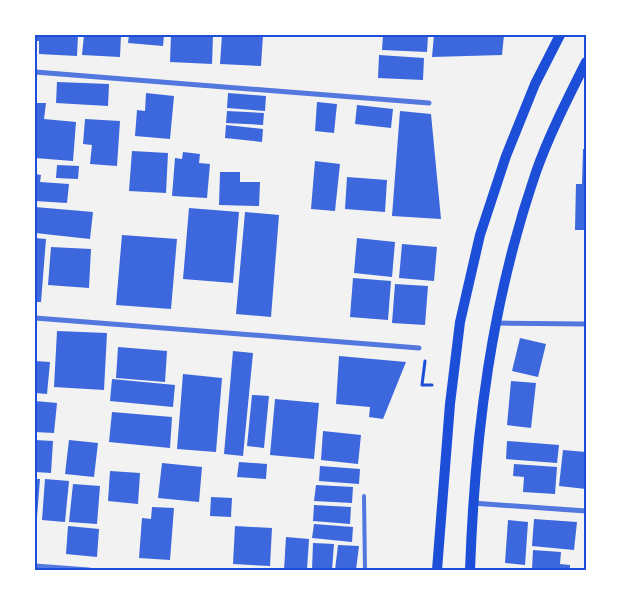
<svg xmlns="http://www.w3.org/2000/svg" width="621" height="605" font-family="'Exo 2',sans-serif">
<rect width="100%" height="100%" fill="#f2f2f2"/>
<g fill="#3d67dc">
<path d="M35,35H78L77,56L39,54V41H35Z"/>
<path d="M84,35H121L120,57L82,55Z"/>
<path d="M129,35H164L163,46L128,43Z"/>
<path d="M171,35H213L212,64L170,62Z"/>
<path d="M222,35H263L261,66L220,64Z"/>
<path d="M383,35H428L427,52L382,50Z"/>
<path d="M434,35H504L502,55L432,57Z"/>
<path d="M379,55L424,58L423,80L378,78Z"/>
<path d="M57,82L109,84L108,106L56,103Z"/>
<path d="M146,93L174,96L170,139L135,136L137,110L145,111Z"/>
<path d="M228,93L266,96L265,111L227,108Z"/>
<path d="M317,102L337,104L334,133L315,131Z"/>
<path d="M35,103H46L44,119L76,122L73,161L35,158Z"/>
<path d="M357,105L393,109L391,128L355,124Z"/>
<path d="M227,111L264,113L263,125L226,123Z"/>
<path d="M400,111L431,114L441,219L392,216Z"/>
<path d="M85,119L120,121L117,166L90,164L92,145L83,144Z"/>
<path d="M226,125L263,129L262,142L225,138Z"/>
<path d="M583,149H586V230H575L576,184H582Z"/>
<path d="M132,151L168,153L166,193L129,191Z"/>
<path d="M183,152L200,154L199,163L210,164L207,198L172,196L175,158L182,159Z"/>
<path d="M315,161L340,164L335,211L311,209Z"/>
<path d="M57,165L79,166L78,179L56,178Z"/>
<path d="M220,172H240V182H260L259,206L219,205Z"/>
<path d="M35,174L41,175L40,182L69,184L67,203L35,201Z"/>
<path d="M347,177L387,180L385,212L345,209Z"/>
<path d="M35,207L93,212L90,239L35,233Z"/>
<path d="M189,208L239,212L233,283L183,279Z"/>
<path d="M245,212L279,215L271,317L236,314Z"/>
<path d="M122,235L177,239L171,309L116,305Z"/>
<path d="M35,238L46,239L41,302H35Z"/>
<path d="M357,238L395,242L392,277L354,273Z"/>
<path d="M402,244L437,247L434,281L399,278Z"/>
<path d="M51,247L91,249L89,288L48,285Z"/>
<path d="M353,278L391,281L388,320L350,317Z"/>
<path d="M395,284L428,286L425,325L392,323Z"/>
<path d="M57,331L107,333L104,390L54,387Z"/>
<path d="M520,338L546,344L538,377L512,371Z"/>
<path d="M118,347L167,351L165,382L116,378Z"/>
<path d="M233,351L253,353L243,456L224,454Z"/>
<path d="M339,356L406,362L383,419L369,417L370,407L336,404Z"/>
<path d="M35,361L50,362L47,394L35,393Z"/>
<path d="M183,374L222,378L216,452L177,449Z"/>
<path d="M112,379L175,385L173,407L110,401Z"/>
<path d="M511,381L536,383L531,428L507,425Z"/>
<path d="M252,395L269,396L264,448L247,446Z"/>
<path d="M275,399L319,403L314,459L270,455Z"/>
<path d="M35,401L57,403L54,433L35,432Z"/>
<path d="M112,412L172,417L170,448L109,442Z"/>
<path d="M323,431L361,435L358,464L321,460Z"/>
<path d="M35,440L53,441L51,473L35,472Z"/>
<path d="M69,440L98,443L94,477L65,474Z"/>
<path d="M507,441L559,445L557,463L506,459Z"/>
<path d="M563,450L586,452V489L559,486Z"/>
<path d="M239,462L267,464L266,479L237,477Z"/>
<path d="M162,463L202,467L199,502L158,498Z"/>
<path d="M514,464L557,467L555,494L523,492L524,477L513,476Z"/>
<path d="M320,466L360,469L359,484L319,481Z"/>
<path d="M110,471L140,473L138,504L108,501Z"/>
<path d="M35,479H40L37,517L35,516Z"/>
<path d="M45,479L69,481L65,522L42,520Z"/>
<path d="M73,484L100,486L97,524L69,522Z"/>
<path d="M316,485L353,487L352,503L314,501Z"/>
<path d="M211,497L232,498L231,517L210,516Z"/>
<path d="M314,505L351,507L350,524L313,521Z"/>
<path d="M152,507L174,508L170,560L139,558L142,518L151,519Z"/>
<path d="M534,519L577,522L574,550L532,546Z"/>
<path d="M508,520L528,522L525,565L505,563Z"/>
<path d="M314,524L353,527L352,542L312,538Z"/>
<path d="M68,526L99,529L97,557L66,554Z"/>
<path d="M235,526L272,528L270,566L233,564Z"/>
<path d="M286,537L309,539L307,570H284Z"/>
<path d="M313,543L334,544L332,570H312Z"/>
<path d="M338,545L359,546L356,570H335Z"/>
<path d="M533,550L561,552L560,564L570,565V570H532Z"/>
</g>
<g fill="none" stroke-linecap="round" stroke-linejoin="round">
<path stroke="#1d4ed8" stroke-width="3" d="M425,361L422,385H432"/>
<path stroke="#5277de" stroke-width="4" d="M364,496L365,570"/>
<g stroke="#5277de" stroke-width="5">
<path d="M35,72L429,103"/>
<path d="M35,318L419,348"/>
<path d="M496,323L586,324"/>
<path d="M472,503L586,511"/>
<path d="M35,566L89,570"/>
</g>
<g stroke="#1d4ed8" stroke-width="10">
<path d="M437,570L450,404L460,322L480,235L506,156L535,84L560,35"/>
<path d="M470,570C475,433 491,303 536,172C549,135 568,98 586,62"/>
</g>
</g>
<rect width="621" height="605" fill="none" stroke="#ffffff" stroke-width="72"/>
<rect x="36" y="36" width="549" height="533" fill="none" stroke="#1d4ed8" stroke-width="2"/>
</svg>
